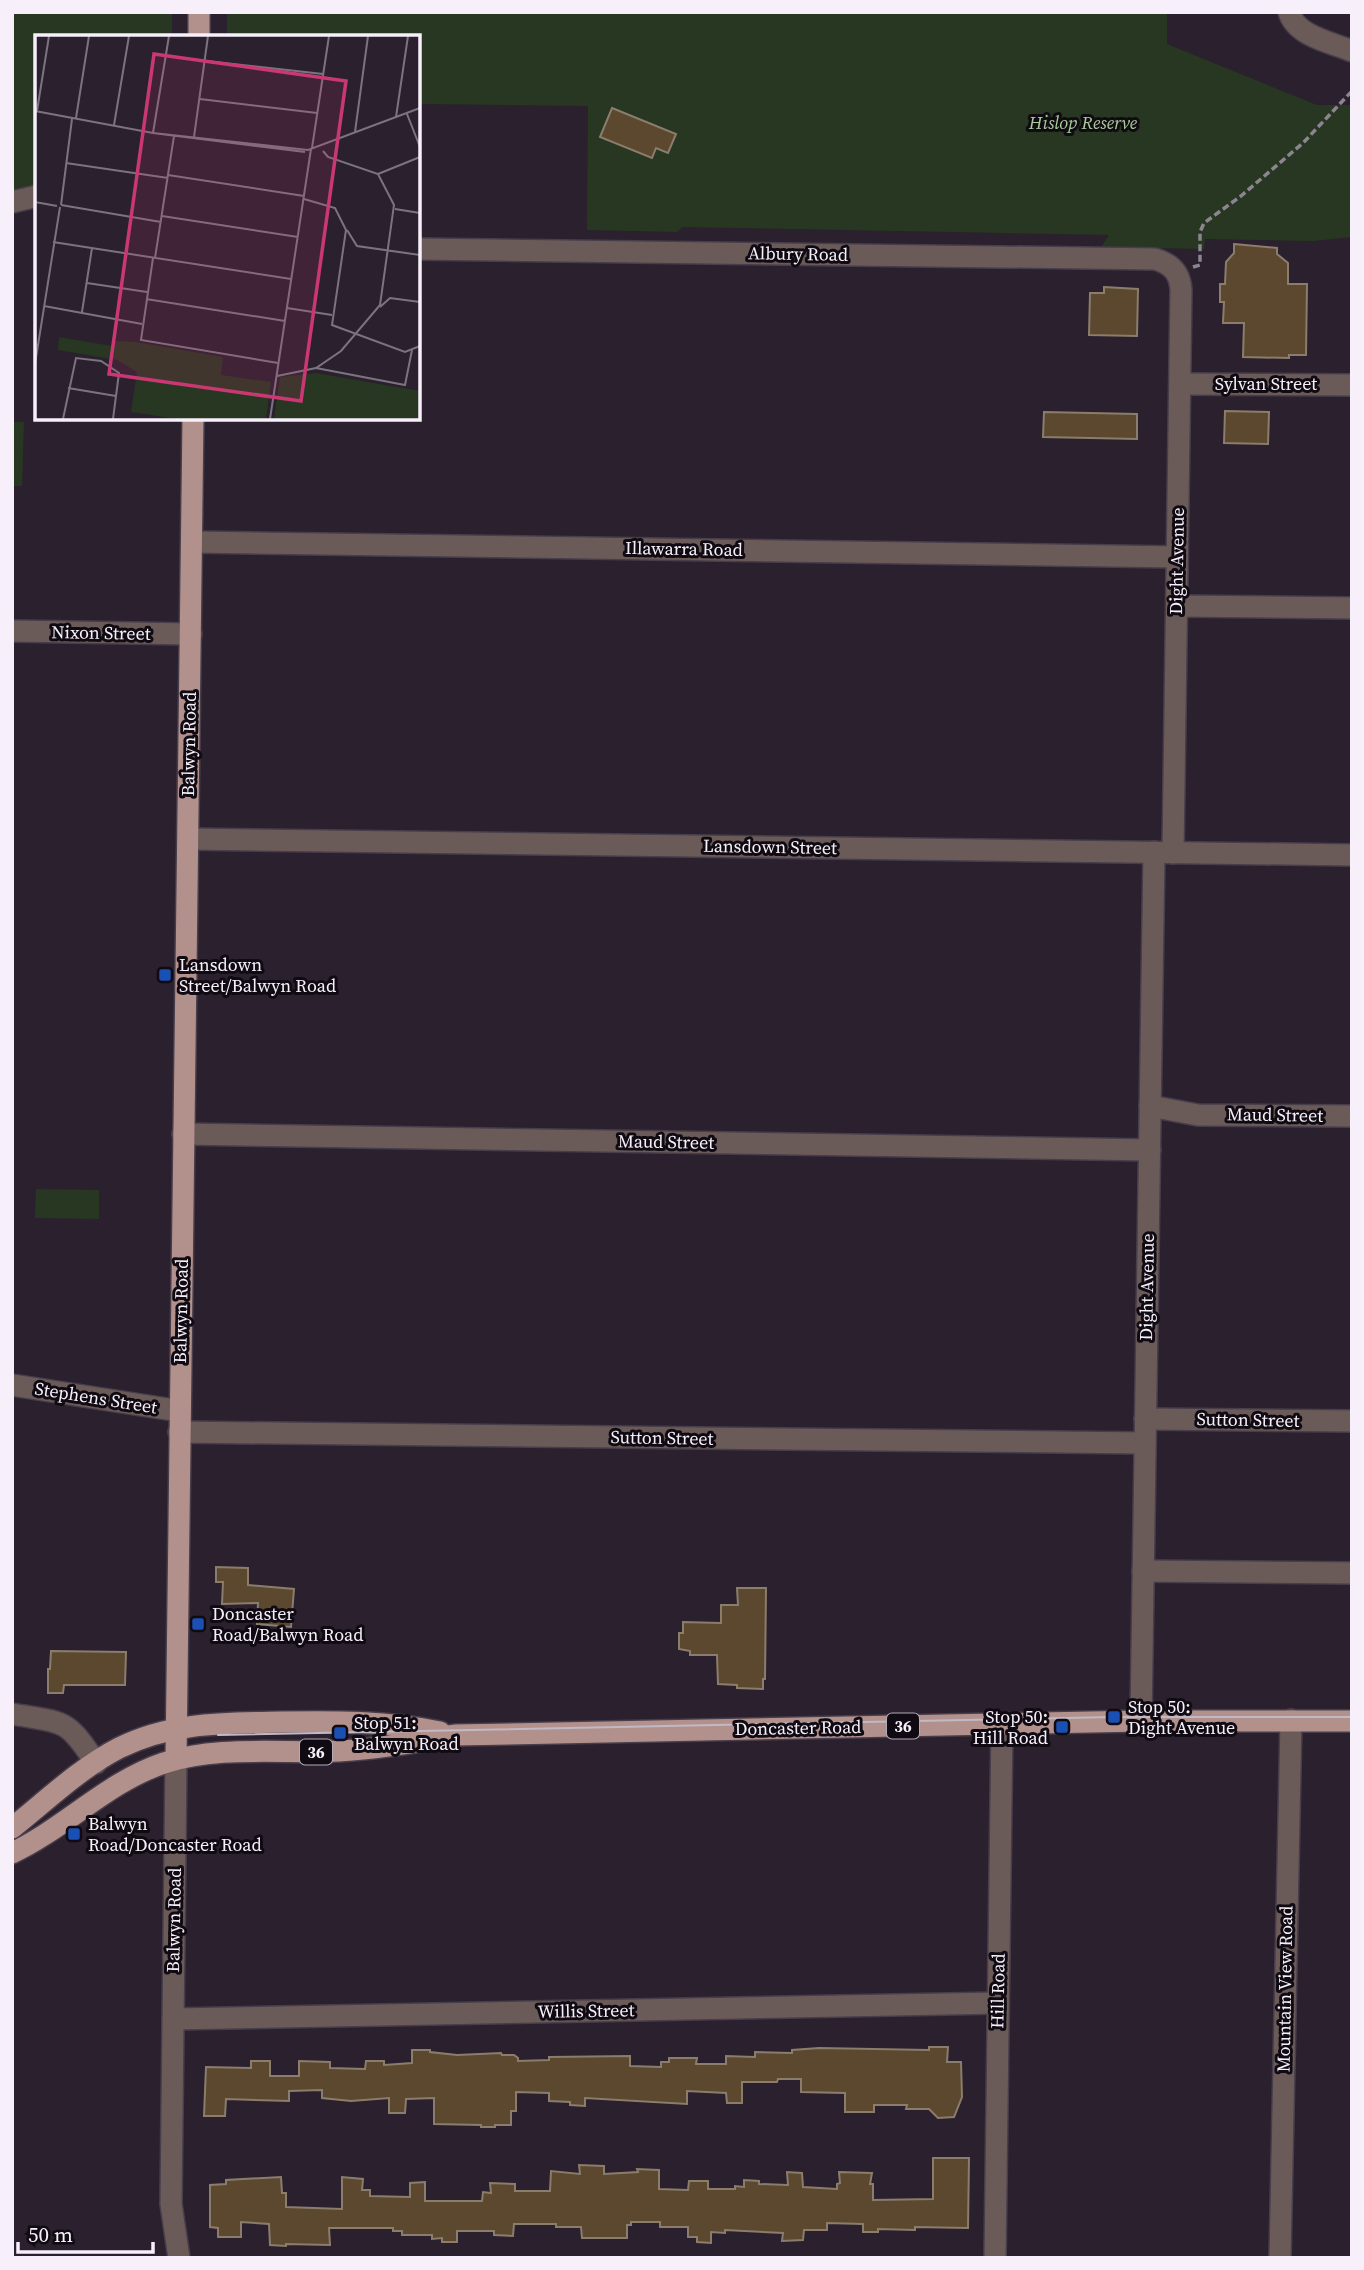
<svg xmlns="http://www.w3.org/2000/svg" width="1364" height="2270" font-family="'Source Serif 4',serif">
<rect width="100%" height="100%" fill="#2a202e"/>
<g fill="#283721">
<path d="M12,12H172V37H37V185L12,192Z"/>
<path d="M227,12H1167V44L1317,105H1352V237L1313,241L1205,239L1204,249L1101,247L1109,235L682,227L677,232L587,230L588,106L418,104V37H227Z"/>
<path d="M12,422H24L22,486H12Z"/>
<path d="M36,1189L99,1190V1219L35,1218Z"/>
</g>
<g fill="#5c482e" stroke="#8b7d6c" stroke-width="2">
<path d="M612,108L676,134L668,153L656,148L652,158L600,137Z"/>
<path d="M1234,244L1277,248V254L1288,263V284H1307L1306,355H1289V358L1243,357L1244,323H1223L1224,302H1220V284H1225L1226,262L1234,253Z"/>
<path d="M1104,287L1138,289L1137,336L1089,335L1090,293H1104Z"/>
<path d="M1225,411L1269,412L1268,444L1224,443Z"/>
<path d="M1044,412L1137,414V439L1043,437Z"/>
<path d="M216,1567L248,1568V1585L294,1589L291,1627L257,1624L258,1603L222,1604L223,1582H216Z"/>
<path d="M737,1588H766L765,1679H763V1689L737,1688V1685L718,1684L717,1655H690V1651L679,1649V1633H683V1622L721,1623V1605H738Z"/>
<path d="M51,1651L126,1652L125,1685H64L63,1693H48V1669H50Z"/>
<path d="M929,2047H948L947,2062H961L962,2097L954,2117L938,2118L929,2109H906L907,2105H874V2112H845V2093L801,2092V2079H778L777,2082H742V2103H727L726,2093L687,2091V2104L585,2098V2106L570,2105V2102L549,2101V2093L516,2092V2111H511V2125H495V2127H481V2125L434,2124V2098L406,2099L405,2113H389V2098L351,2101L322,2098V2090L289,2091V2101L226,2099L225,2116H204L206,2067L251,2068V2061H270V2076H299V2061L330,2062V2068L365,2069L366,2061H384V2065L412,2063V2050H430V2052L457,2055L501,2053L502,2055H514L518,2058V2061L549,2060V2057L630,2056V2066L661,2067V2062H669V2058H697L696,2064H726V2056L755,2057V2052L792,2053V2050L819,2048L929,2050Z"/>
<path d="M933,2158H969L968,2228L915,2227V2230L878,2229V2232H863V2224L827,2223V2230H804L803,2240L782,2241L783,2233L725,2230V2233L711,2232V2243L697,2242V2237H688V2227H660V2222H631V2225H627V2238H582L581,2227H556V2224H514L513,2236L494,2235V2231H457V2242H442V2238L432,2239V2235H402V2231H393V2228H329L330,2245L286,2244V2246L270,2245L269,2224L241,2222V2237H218V2228L210,2227V2185L226,2184V2180L281,2177L282,2193H286V2207L342,2209V2177L363,2179L362,2190H370V2196L410,2197V2183L425,2182V2201H482L483,2192L491,2193L490,2183L515,2184V2191H550L551,2171L580,2174L579,2165L604,2166V2174L638,2172L637,2169L659,2170V2189L688,2190L689,2181H708V2189H735V2186L744,2187V2180L759,2181V2184L788,2185L787,2172L802,2173L803,2187L837,2189V2184L840,2183L839,2172L872,2173L870,2184H873V2200L933,2199Z"/>
</g>
<g fill="none" stroke-linecap="round" stroke-linejoin="round">
<g stroke="#473d4b" stroke-width="24">
<g id="minor">
<path d="M1289,12C1296,36 1330,42 1352,51"/>
<path d="M12,202L37,196"/>
<path d="M418,249L1155,259C1172,264 1180,273 1181,290L1173,853"/>
<path d="M1180,384L1352,385"/>
<path d="M192,542L1177,557"/>
<path d="M1177,606L1352,608"/>
<path d="M12,631L191,634"/>
<path d="M188,839L1352,855"/>
<path d="M1150,1106L1198,1115L1352,1116"/>
<path d="M183,1134L1150,1150"/>
<path d="M12,1385L180,1411"/>
<path d="M1145,1419L1352,1421"/>
<path d="M179,1432L1145,1443"/>
<path d="M1143,1571L1352,1573"/>
<path d="M12,1714C65,1723 66,1718 96,1763"/>
<path d="M1141,1721L1154,852"/>
<path d="M176,1759L171,2204L179,2258"/>
<path d="M173,2019L998,2003"/>
<path d="M995,2258L1002,1724"/>
<path d="M1280,2258L1291,1720"/>
</g>
</g>
<g stroke="#473d4b" stroke-width="24">
<g id="major">
<path d="M199,37V12"/>
<path d="M176,1759L193,418"/>
<path d="M12,1828C46,1801 80,1768 119,1748C171,1722 224,1723 281,1722C335,1721 387,1721 440,1732"/>
<path d="M12,1853C65,1828 107,1782 164,1763C219,1745 281,1754 339,1751C378,1749 416,1742 455,1735L1141,1721H1352"/>
</g>
</g>
<path stroke="#8c8490" stroke-width="3.5" stroke-dasharray="7 3.5" stroke-linecap="butt" d="M1193,267L1200,265V232L1204,223L1241,196L1303,143L1352,91"/>
<use href="#minor" stroke="#6b5b58" stroke-width="21"/>
<use href="#major" stroke="#b2918c" stroke-width="21"/>
<path stroke="#c1b9c5" stroke-width="2" d="M218,1735L1114,1717H1352"/>
</g>
<g fill="#1a4fb4" stroke="#100b12" stroke-width="2.5">
<rect x="158" y="968" width="14" height="14" rx="3.5"/>
<rect x="191" y="1617" width="14" height="14" rx="3.5"/>
<rect x="1107" y="1710" width="14" height="14" rx="3.5"/>
<rect x="1055" y="1720" width="14" height="14" rx="3.5"/>
<rect x="333" y="1726" width="14" height="14" rx="3.5"/>
<rect x="67" y="1827" width="14" height="14" rx="3.5"/>
</g>
<g text-anchor="middle" stroke-width="6" stroke-linejoin="round" paint-order="stroke">
<g fill="#100b12" stroke="#b2abb5" stroke-width="2">
<rect x="887" y="1713.5" width="32" height="25" rx="5"/>
<rect x="300" y="1739.5" width="32" height="25" rx="5"/>
</g>
<g font-size="16" font-weight="bold" fill="#f7f0fb">
<text x="903" y="1732">36</text>
<text x="316" y="1758">36</text>
</g>
<g font-size="18" font-style="italic" fill="#a8cc9a" stroke="#100b12">
<text x="1083" y="129">Hislop Reserve</text>
</g>
<g font-size="18" fill="#f7f0fb" stroke="#100b12">
<text transform="translate(798 254) rotate(1)" y="6">Albury Road</text>
<text x="1266" y="390">Sylvan Street</text>
<text transform="translate(684 549) rotate(1)" y="6">Illawarra Road</text>
<text transform="translate(1177 561) rotate(-89)" y="6">Dight Avenue</text>
<text transform="translate(101 633) rotate(1)" y="6">Nixon Street</text>
<text transform="translate(189 744) rotate(-89)" y="6">Balwyn Road</text>
<text transform="translate(770 847) rotate(1)" y="6">Lansdown Street</text>
<text transform="translate(1275 1115) rotate(1)" y="6">Maud Street</text>
<text transform="translate(666 1142) rotate(1)" y="6">Maud Street</text>
<text transform="translate(1147 1287) rotate(-89)" y="6">Dight Avenue</text>
<text transform="translate(181 1311) rotate(-89)" y="6">Balwyn Road</text>
<text transform="translate(96 1398) rotate(9)" y="6">Stephens Street</text>
<text transform="translate(1248 1420) rotate(1)" y="6">Sutton Street</text>
<text transform="translate(662 1438) rotate(1)" y="6">Sutton Street</text>
<text transform="translate(798 1728) rotate(-1)" y="6">Doncaster Road</text>
<text transform="translate(174 1920) rotate(-89)" y="6">Balwyn Road</text>
<text transform="translate(1285 1989) rotate(-89)" y="6">Mountain View Road</text>
<text transform="translate(998 1991) rotate(-89)" y="6">Hill Road</text>
<text transform="translate(586 2011) rotate(-1)" y="6">Willis Street</text>
</g>
<g font-size="18" fill="#f7f0fb" stroke="#100b12" text-anchor="start">
<text x="179" y="971">Lansdown<tspan x="179" dy="21">Street/Balwyn Road</tspan></text>
<text x="212" y="1620">Doncaster<tspan x="212" dy="21">Road/Balwyn Road</tspan></text>
<text x="1128" y="1713">Stop 50:<tspan x="1128" dy="21">Dight Avenue</tspan></text>
<text x="1048" y="1723" text-anchor="end">Stop 50:<tspan x="1048" dy="21">Hill Road</tspan></text>
<text x="354" y="1729">Stop 51:<tspan x="354" dy="21">Balwyn Road</tspan></text>
<text x="88" y="1830">Balwyn<tspan x="88" dy="21">Road/Doncaster Road</tspan></text>
</g>
</g>
<g transform="translate(35 35)">
<rect width="385" height="385" fill="#2a202e"/>
<path d="M24,302L77,311L79,306L101,307L188,322L186,340L236,347L231,384H142L96,377L102,337L82,325L23,315ZM281,338L385,356V384H239L245,342Z" fill="#283721"/>
<path fill="none" stroke="#7c7380" stroke-width="2" d="M171,26L288,39M165,64L282,78M0,76L118,98L273,115L385,73M0,76L118,98L270,117M2,76L14,1M372,79L385,112M361,82L373,1M41,83L54,1M79,90L94,1M320,97L333,1M118,98L134,1M159,102L173,1M277,113L294,1M31,128L133,143M343,139L385,122M133,140L269,161M269,164L300,173L311,195L297,290L370,317L385,311M0,167L22,171M26,170L126,187M26,170L37,84M360,174L385,178M127,181L263,202M312,195L322,211L385,220M18,207L256,244M118,223L106,305L243,328M120,223L139,101M52,248L112,257M111,264L250,286M9,271L107,289M345,272L355,263L385,267M252,273L297,280M47,277L57,213M0,329L25,172M281,333L370,350L377,315M242,341L281,333L306,316L345,270L359,170L343,139L293,122L288,116M33,353L81,361M28,384L41,323L66,326L84,338L78,384M235,384L276,114"/>
<path fill="#ca3873" fill-opacity="0.15" stroke="#ca3873" stroke-width="3.5" d="M119,19L311,46L266,366L74,339Z"/>
<rect width="385" height="385" fill="none" stroke="#f7f0fb" stroke-width="3.5"/>
</g>
<rect width="1364" height="2270" fill="none" stroke="#f7f0fb" stroke-width="28"/>
<path d="M18 2242v10h135v-10" fill="none" stroke="#f7f0fb" stroke-width="3.5"/>
<text x="28" y="2242" font-size="21" fill="#f7f0fb" stroke="#100b12" stroke-width="5" paint-order="stroke">50 m</text>
</svg>
